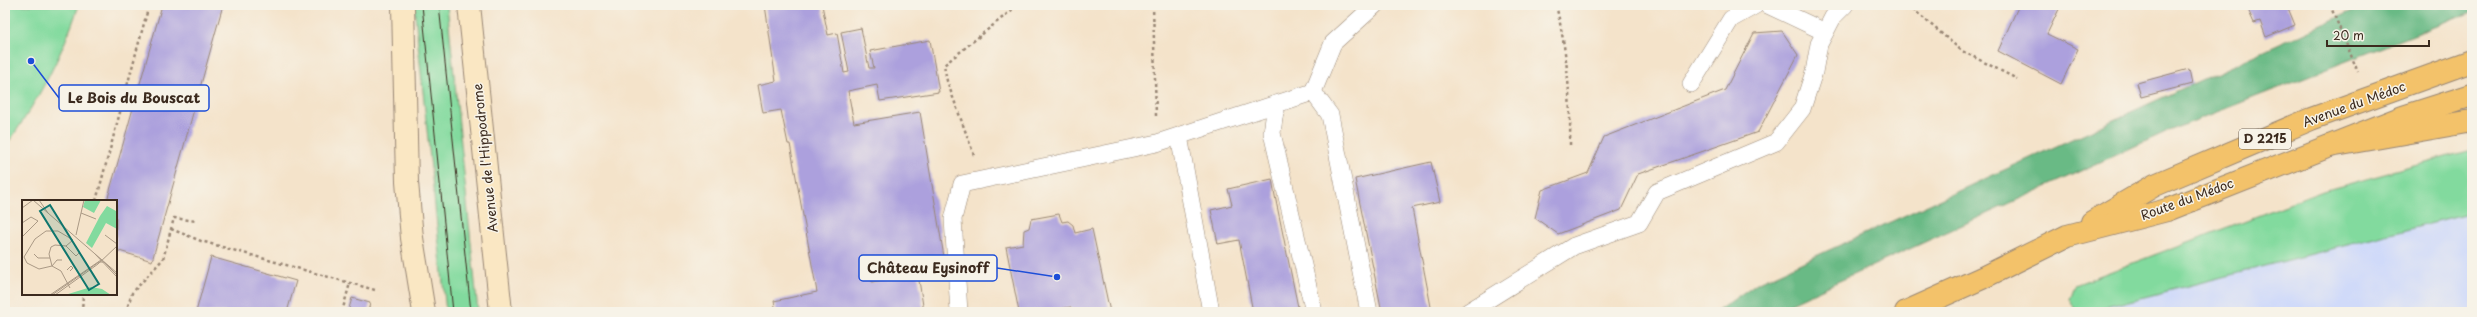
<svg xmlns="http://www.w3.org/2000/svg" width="2477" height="317" font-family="'Playpen Sans',sans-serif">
<rect width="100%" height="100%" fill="#f7f3e8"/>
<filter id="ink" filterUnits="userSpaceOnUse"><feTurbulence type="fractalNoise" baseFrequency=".025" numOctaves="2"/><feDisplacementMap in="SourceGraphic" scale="8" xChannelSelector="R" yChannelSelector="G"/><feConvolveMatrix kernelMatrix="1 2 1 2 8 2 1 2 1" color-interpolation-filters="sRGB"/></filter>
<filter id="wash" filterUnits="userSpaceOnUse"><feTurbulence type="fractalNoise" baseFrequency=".012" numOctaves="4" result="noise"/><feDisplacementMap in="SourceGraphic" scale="16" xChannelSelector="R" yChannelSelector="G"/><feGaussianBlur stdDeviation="0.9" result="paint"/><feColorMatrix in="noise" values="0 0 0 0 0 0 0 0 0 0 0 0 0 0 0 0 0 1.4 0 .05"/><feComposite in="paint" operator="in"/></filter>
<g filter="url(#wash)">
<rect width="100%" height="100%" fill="#f4e3ca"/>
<path fill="#d0daf9" d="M2472,213V312H2086Z"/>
<g fill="#82da9e" stroke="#5e825e">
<path d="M5,5H79C62,56 37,103 5,147Z"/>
<path d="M414,5H447L478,312H446Z"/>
<path d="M2472,150V213L2086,312H2076L2070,299L2075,285L2323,191Z"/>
</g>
<path fill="#69ba85" stroke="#527252" d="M2365,5H2472V12L2166,132L1789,304L1767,312H1716L1757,283Z"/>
<g id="blocks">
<g fill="#aca0dd">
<path d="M162,5H223L152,261L116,250V201H107Z"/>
<path d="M765,5H822L828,35L837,33L844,73L849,72L841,32L861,28L869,68H874L870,51L930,40L939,92L880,101L877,85L848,91L854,123L920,112L944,257L871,272L872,282L918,274L924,312H776L774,301L817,292L790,144H788L781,110L763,113L758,85L776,81Z"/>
<path d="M2019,5H2061L2047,34L2078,49L2061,84L1998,51Z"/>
<path d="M2246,5H2293L2288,8L2295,25L2266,37L2260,21L2254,23Z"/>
<path d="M1782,31L1798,55L1758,132L1638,174L1621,210L1558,234L1535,218L1542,190L1588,173L1604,137L1725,90L1754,33Z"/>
<path d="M2189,69L2192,84L2141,97L2137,83Z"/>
<path d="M1431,162L1440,202L1412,208L1432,312H1382L1355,179Z"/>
<path d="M1272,179L1275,196L1299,312H1253L1239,240L1218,244L1211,210L1232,205L1228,189Z"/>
<path d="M1059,214L1062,222L1068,221L1073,225L1075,233L1092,229L1110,312H1072L1071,307L1041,312H1019L1006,247L1023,244L1024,230L1029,228L1031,219Z"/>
<path d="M211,257L296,281L287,312H196Z"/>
<path d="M352,298L370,303L368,312H348Z"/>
</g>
</g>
</g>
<g filter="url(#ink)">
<use href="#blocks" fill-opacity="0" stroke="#988674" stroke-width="1"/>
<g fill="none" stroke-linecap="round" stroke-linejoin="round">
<g stroke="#988674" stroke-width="18">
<g id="lane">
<path d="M1768,5L1825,32"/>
<path d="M1691,84L1731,19L1756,5"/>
<path d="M1276,104L1272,133L1314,312"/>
<path d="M1179,136L1211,312"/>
<path d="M959,312L953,219L962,184L1157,143L1313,92"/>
<path d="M1369,312L1330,115L1313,92L1333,43L1375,5"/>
<path d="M1468,312L1574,246L1639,223L1657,192L1776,142L1802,109L1814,72L1819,44L1833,17L1845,5"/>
</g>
</g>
<g stroke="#988674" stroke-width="24">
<g id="secondary">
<path d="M403,5L407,182L412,238L424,312"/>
<path d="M469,5L501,312"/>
</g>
</g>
<g stroke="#988674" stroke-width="24">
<g id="primary">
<path d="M2092,222L2155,185L2311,119L2472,61"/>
<path d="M1906,312L1982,278L2067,236L2167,210L2403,117L2472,95"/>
</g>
</g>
<g stroke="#988674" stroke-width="24">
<path id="highway" d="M2330,146L2472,121"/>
</g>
<g stroke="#988674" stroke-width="2.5" stroke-dasharray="3 3" stroke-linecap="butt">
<path d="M1153,5L1156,116"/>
<path d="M1556,5C1567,51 1571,97 1570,145"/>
<path d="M1908,5L1962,51L2017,79"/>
<path d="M2330,5L2358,72"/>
<path d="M974,155L947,81L944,65L1018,5"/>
<path d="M96,201L149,5"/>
<path d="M171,229L201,241L375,290"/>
<path d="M82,312L83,294"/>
<path d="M126,312L132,293L163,259L174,218L196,221"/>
<path d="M342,312L350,283"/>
</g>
<use href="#lane" stroke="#fff" stroke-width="17"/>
<use href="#secondary" stroke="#fae7c3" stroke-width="22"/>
<use href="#primary" stroke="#f3c26a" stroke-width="22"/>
<use href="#highway" stroke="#f3c26a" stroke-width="22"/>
<g stroke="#3b2a1e" stroke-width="1">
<path d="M422,5L453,312"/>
<path d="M439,5L471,312"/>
</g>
</g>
</g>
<g text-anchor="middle" stroke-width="3" stroke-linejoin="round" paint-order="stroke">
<rect fill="#f7f3e8" stroke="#73665b" stroke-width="1" x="2239" y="129" width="52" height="20" rx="3"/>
<g font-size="12" font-weight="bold" fill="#3b2a1e">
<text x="2265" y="143">D 2215</text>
</g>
<g font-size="13" fill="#3b2a1e" stroke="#f7f3e8">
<text transform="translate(2354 104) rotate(-20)" y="5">Avenue du Médoc</text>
<text transform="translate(485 158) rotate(-96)" y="5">Avenue de l'Hippodrome</text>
<text transform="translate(2187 199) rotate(-20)" y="5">Route du Médoc</text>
</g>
</g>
<g transform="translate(22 200)">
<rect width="95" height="95" fill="#f4e3ca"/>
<path d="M63,0H79L72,13L61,7ZM95,5V29L84,23L70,48L64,43L78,16L85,6L94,11ZM69,87L80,89L89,95H43Z" fill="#82da9e"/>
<path fill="none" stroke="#aa9985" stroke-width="1" d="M11,0L95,73M17,0L26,13M0,8L11,0M59,13L74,19M0,23L9,17L16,21L1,36M54,35L62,0M83,35L95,44M44,46L54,56L58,52M12,54L16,58H28M73,54L95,77M30,66L27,54L29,47L33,45L44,46L51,40M30,66L35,60H40M45,70L49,66L51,68L48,71M48,88L39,71L30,66L17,69L5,63L2,57L13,39L24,31H36L51,40M28,95L79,60M30,95L77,62H82L95,75M33,95L76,64L95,46"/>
<path fill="#0f766e" fill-opacity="0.15" stroke="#0f766e" stroke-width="2" d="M28,5L77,84L67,90L18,11Z"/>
<rect width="95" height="95" fill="none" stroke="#3b2a1e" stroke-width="2"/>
</g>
<path fill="none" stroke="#1d4ed8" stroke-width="1.5" d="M31 61L59 98M1057 277L997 268"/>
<g fill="#1d4ed8" stroke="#f7f3e8" stroke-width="1.5">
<circle cx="31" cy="61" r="4"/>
<circle cx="1057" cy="277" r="4"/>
</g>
<g fill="#f7f3e8" stroke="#1d4ed8" stroke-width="1.5">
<rect x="59" y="85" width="150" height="26" rx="4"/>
<rect x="859" y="255" width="138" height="26" rx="4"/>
</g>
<g font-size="14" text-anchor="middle" font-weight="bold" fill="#3b2a1e">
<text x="134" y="103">Le Bois du Bouscat</text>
<text x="928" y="273">Château Eysinoff</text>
</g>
<rect width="2477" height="317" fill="none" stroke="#f7f3e8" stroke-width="20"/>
<path d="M2327 40v6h102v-6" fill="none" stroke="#3b2a1e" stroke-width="2"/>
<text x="2333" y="40" font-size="12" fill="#3b2a1e" stroke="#f7f3e8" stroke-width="3" paint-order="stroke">20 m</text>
</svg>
